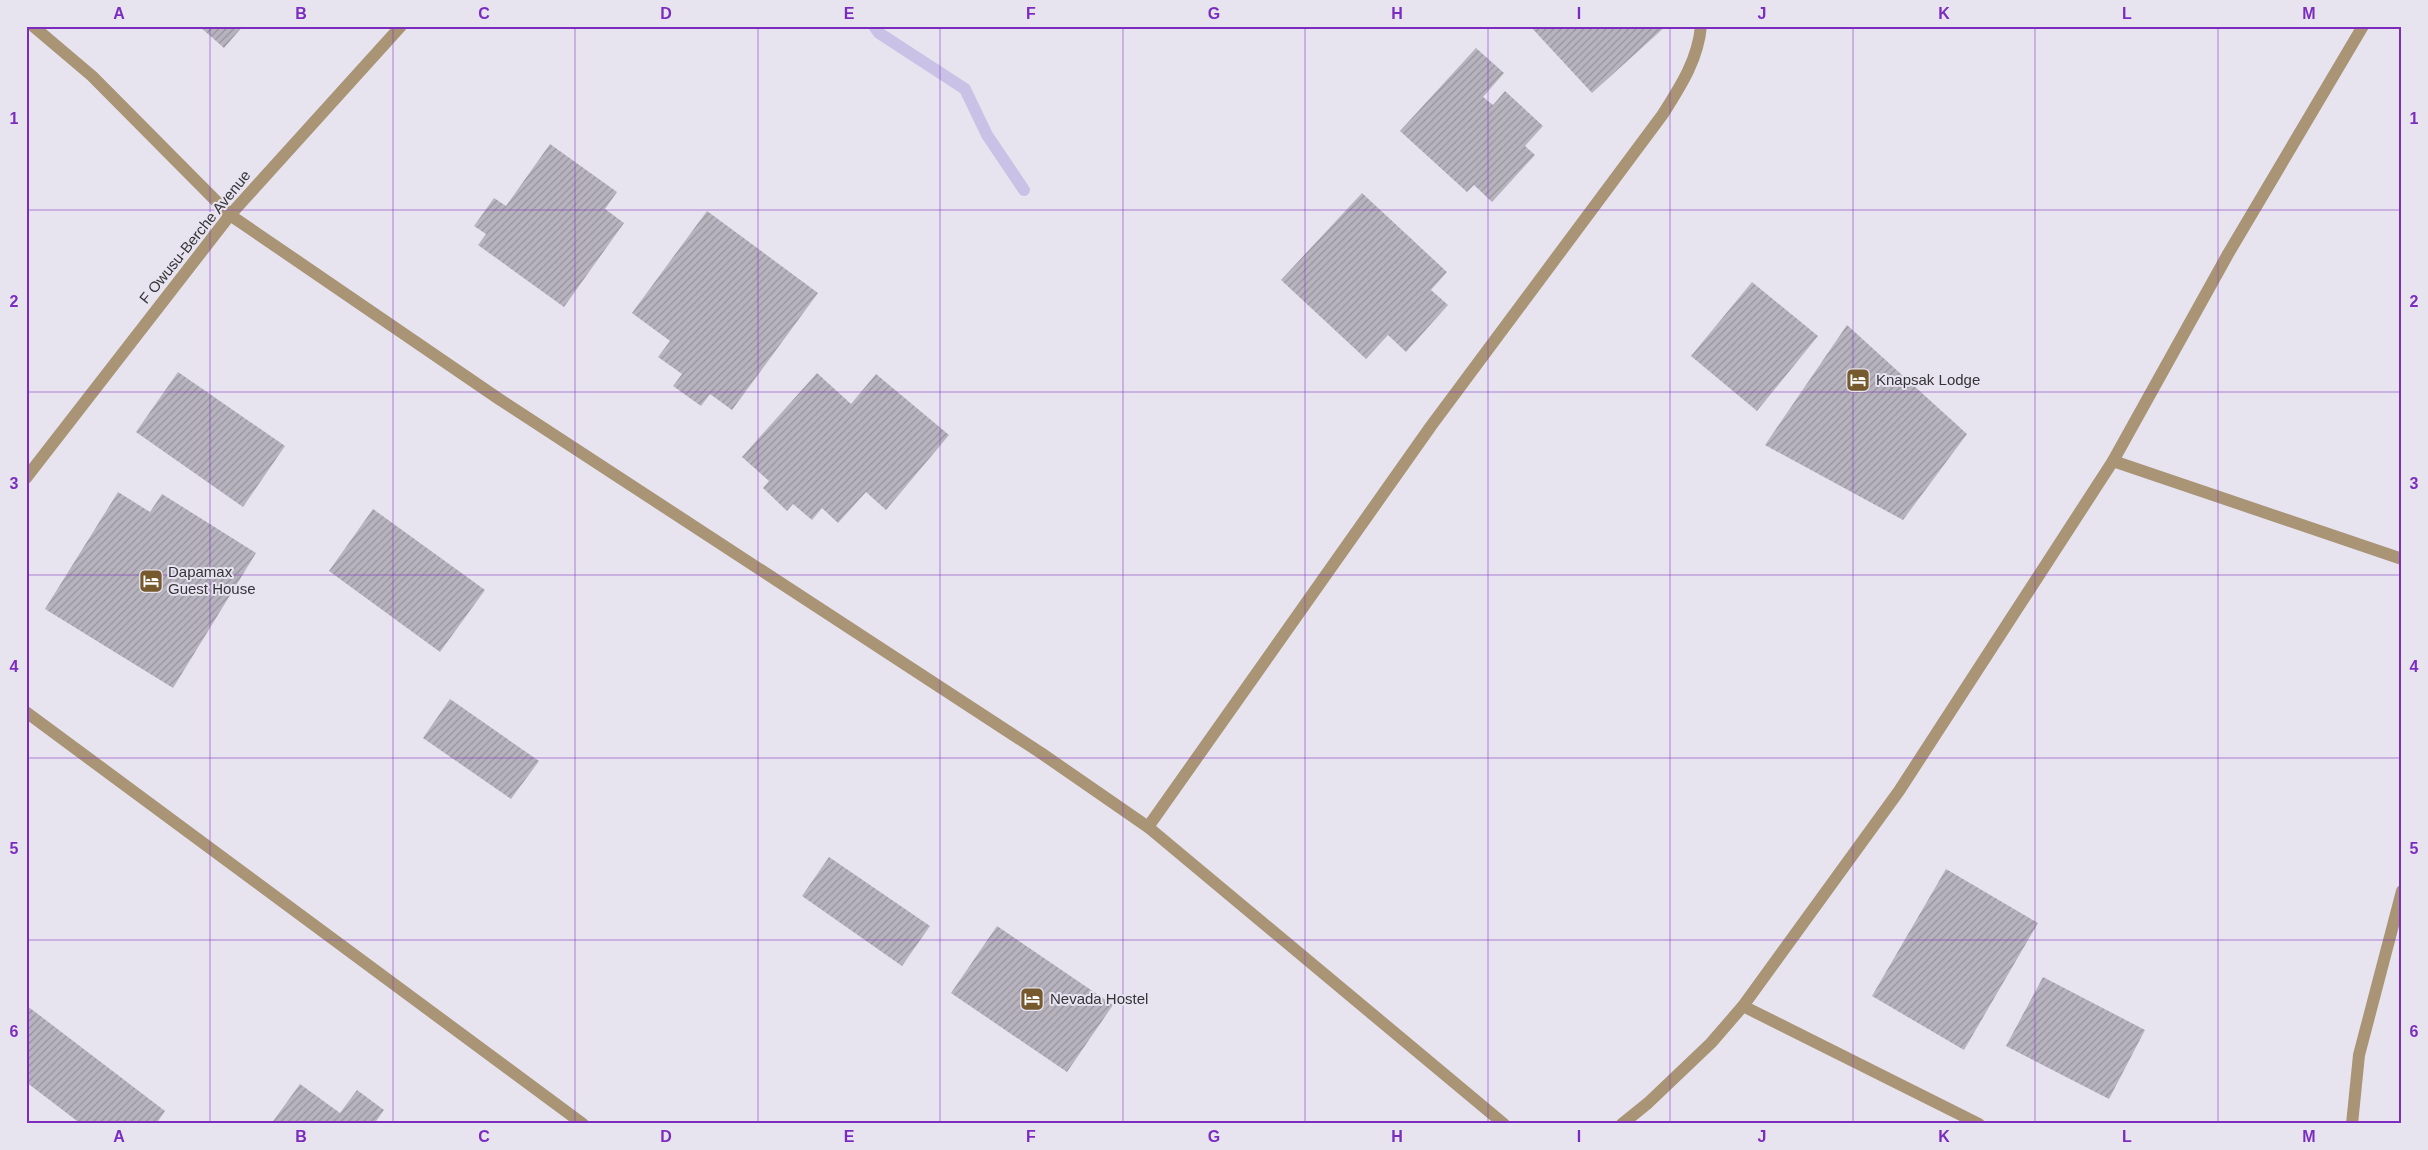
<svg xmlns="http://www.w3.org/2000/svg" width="2428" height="1150" font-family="Arial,sans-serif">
<defs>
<pattern id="building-hatch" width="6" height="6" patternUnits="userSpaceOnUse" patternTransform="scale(1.25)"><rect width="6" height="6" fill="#b7b4bf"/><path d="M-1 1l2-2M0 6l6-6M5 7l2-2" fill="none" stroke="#96939c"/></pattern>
</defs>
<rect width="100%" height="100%" fill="#e7e4f0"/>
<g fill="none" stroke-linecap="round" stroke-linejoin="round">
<path stroke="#cac2e6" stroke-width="12" d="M874,26L879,33L965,89L987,135L1024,190"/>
</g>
<g fill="url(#building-hatch)">
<path d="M199,26H243L224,48Z"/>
<path d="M1530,26H1666L1592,93Z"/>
<path d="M1476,48L1504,73L1483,97L1493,105L1505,91L1543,126L1525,146L1535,155L1492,202L1474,185L1467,192L1400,131Z"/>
<path d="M550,144L617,192L605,209L624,223L564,307L478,245L486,234L474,226L494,198L506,206Z"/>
<path d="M1362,193L1447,272L1431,290L1448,305L1406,352L1388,335L1366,359L1281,280Z"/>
<path d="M707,211L818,293L732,410L710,394L701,406L673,386L682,374L658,357L670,341L632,313Z"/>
<path d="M1752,282L1818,336L1757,411L1691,356Z"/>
<path d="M1847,325L1967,434L1903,520L1765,445Z"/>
<path d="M178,372L285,446L243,507L136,432Z"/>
<path d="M817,373L851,404L876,374L949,435L886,510L866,492L838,523L822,508L812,520L793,504L787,511L763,488L769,481L742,457Z"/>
<path d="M118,492L150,512L162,494L256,553L173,688L45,609Z"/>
<path d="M373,509L485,590L440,652L329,571Z"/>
<path d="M450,699L539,761L511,799L423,738Z"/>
<path d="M829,857L930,926L902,966L802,896Z"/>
<path d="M1946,869L2038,923L1964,1050L1872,996Z"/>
<path d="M997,926L1113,1005L1067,1072L951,993Z"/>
<path d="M2043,977L2145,1030L2109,1099L2006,1046Z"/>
<path d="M26,1005L165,1111L156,1124H81L26,1082Z"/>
<path d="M300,1084L340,1113L357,1090L384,1110L374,1124H271Z"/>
</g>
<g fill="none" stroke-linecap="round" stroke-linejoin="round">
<g stroke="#a99475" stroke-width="12">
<path d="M33,26L92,76L230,215L499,399L1041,753L1148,827L1504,1124"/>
<path d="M2113,461L2402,559"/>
<path d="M26,478L230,215L401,26"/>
<path d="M26,712L583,1124"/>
<path d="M1148,827L1431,426L1663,114C1680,87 1698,60 1701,26"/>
<path d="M1743,1006L1979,1124"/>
<path d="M1622,1124L1648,1103L1711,1043L1743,1006L1899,791L2113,461L2228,254L2363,26"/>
<path d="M2352,1124L2359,1055L2402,891"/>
</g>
</g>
<path fill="none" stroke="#7b2cbf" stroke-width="1" stroke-opacity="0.55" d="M210,26V1124M393,26V1124M575,26V1124M758,26V1124M940,26V1124M1123,26V1124M1305,26V1124M1488,26V1124M1670,26V1124M1853,26V1124M2035,26V1124M2218,26V1124M26,210H2402M26,392H2402M26,575H2402M26,758H2402M26,940H2402"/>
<defs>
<g id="hotel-square" transform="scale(1.25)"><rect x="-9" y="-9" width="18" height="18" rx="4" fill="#765a2d" stroke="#e7e4f0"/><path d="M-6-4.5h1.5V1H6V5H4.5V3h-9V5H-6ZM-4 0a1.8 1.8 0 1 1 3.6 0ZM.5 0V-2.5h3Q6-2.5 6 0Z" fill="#fff"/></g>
</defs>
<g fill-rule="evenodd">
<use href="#hotel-square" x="1858" y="380"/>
<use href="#hotel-square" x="151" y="581"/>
<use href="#hotel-square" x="1032" y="999"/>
</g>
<g text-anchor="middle" stroke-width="4" stroke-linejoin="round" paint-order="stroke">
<g font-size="15" fill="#353438" stroke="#e7e4f0">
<text transform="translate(195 237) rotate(-51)" y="5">F Owusu-Berche Avenue</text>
</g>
<g font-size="15" fill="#353438" stroke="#e7e4f0" text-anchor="start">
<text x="1876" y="385">Knapsak Lodge</text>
<text x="168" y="577">Dapamax<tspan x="168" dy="17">Guest House</tspan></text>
<text x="1050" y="1004">Nevada Hostel</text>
</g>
</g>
<rect width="2428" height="1150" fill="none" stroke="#e7e4f0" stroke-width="55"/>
<rect x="28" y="28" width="2372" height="1094" fill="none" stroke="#7b2cbf" stroke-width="2"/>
<g font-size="16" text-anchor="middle" font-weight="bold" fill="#7b2cbf">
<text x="119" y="19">A</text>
<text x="301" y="19">B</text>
<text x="484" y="19">C</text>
<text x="666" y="19">D</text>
<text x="849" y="19">E</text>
<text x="1031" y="19">F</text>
<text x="1214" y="19">G</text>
<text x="1397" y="19">H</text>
<text x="1579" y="19">I</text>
<text x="1762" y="19">J</text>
<text x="1944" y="19">K</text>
<text x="2127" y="19">L</text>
<text x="2309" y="19">M</text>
<text x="14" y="124">1</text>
<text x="2414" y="124">1</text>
<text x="14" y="307">2</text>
<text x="2414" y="307">2</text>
<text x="14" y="489">3</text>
<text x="2414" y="489">3</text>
<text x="14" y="672">4</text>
<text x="2414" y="672">4</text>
<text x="14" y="854">5</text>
<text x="2414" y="854">5</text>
<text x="14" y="1037">6</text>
<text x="2414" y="1037">6</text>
<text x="119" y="1142">A</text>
<text x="301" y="1142">B</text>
<text x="484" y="1142">C</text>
<text x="666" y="1142">D</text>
<text x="849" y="1142">E</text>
<text x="1031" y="1142">F</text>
<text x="1214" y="1142">G</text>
<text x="1397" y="1142">H</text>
<text x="1579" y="1142">I</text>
<text x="1762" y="1142">J</text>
<text x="1944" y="1142">K</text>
<text x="2127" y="1142">L</text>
<text x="2309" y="1142">M</text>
</g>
</svg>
